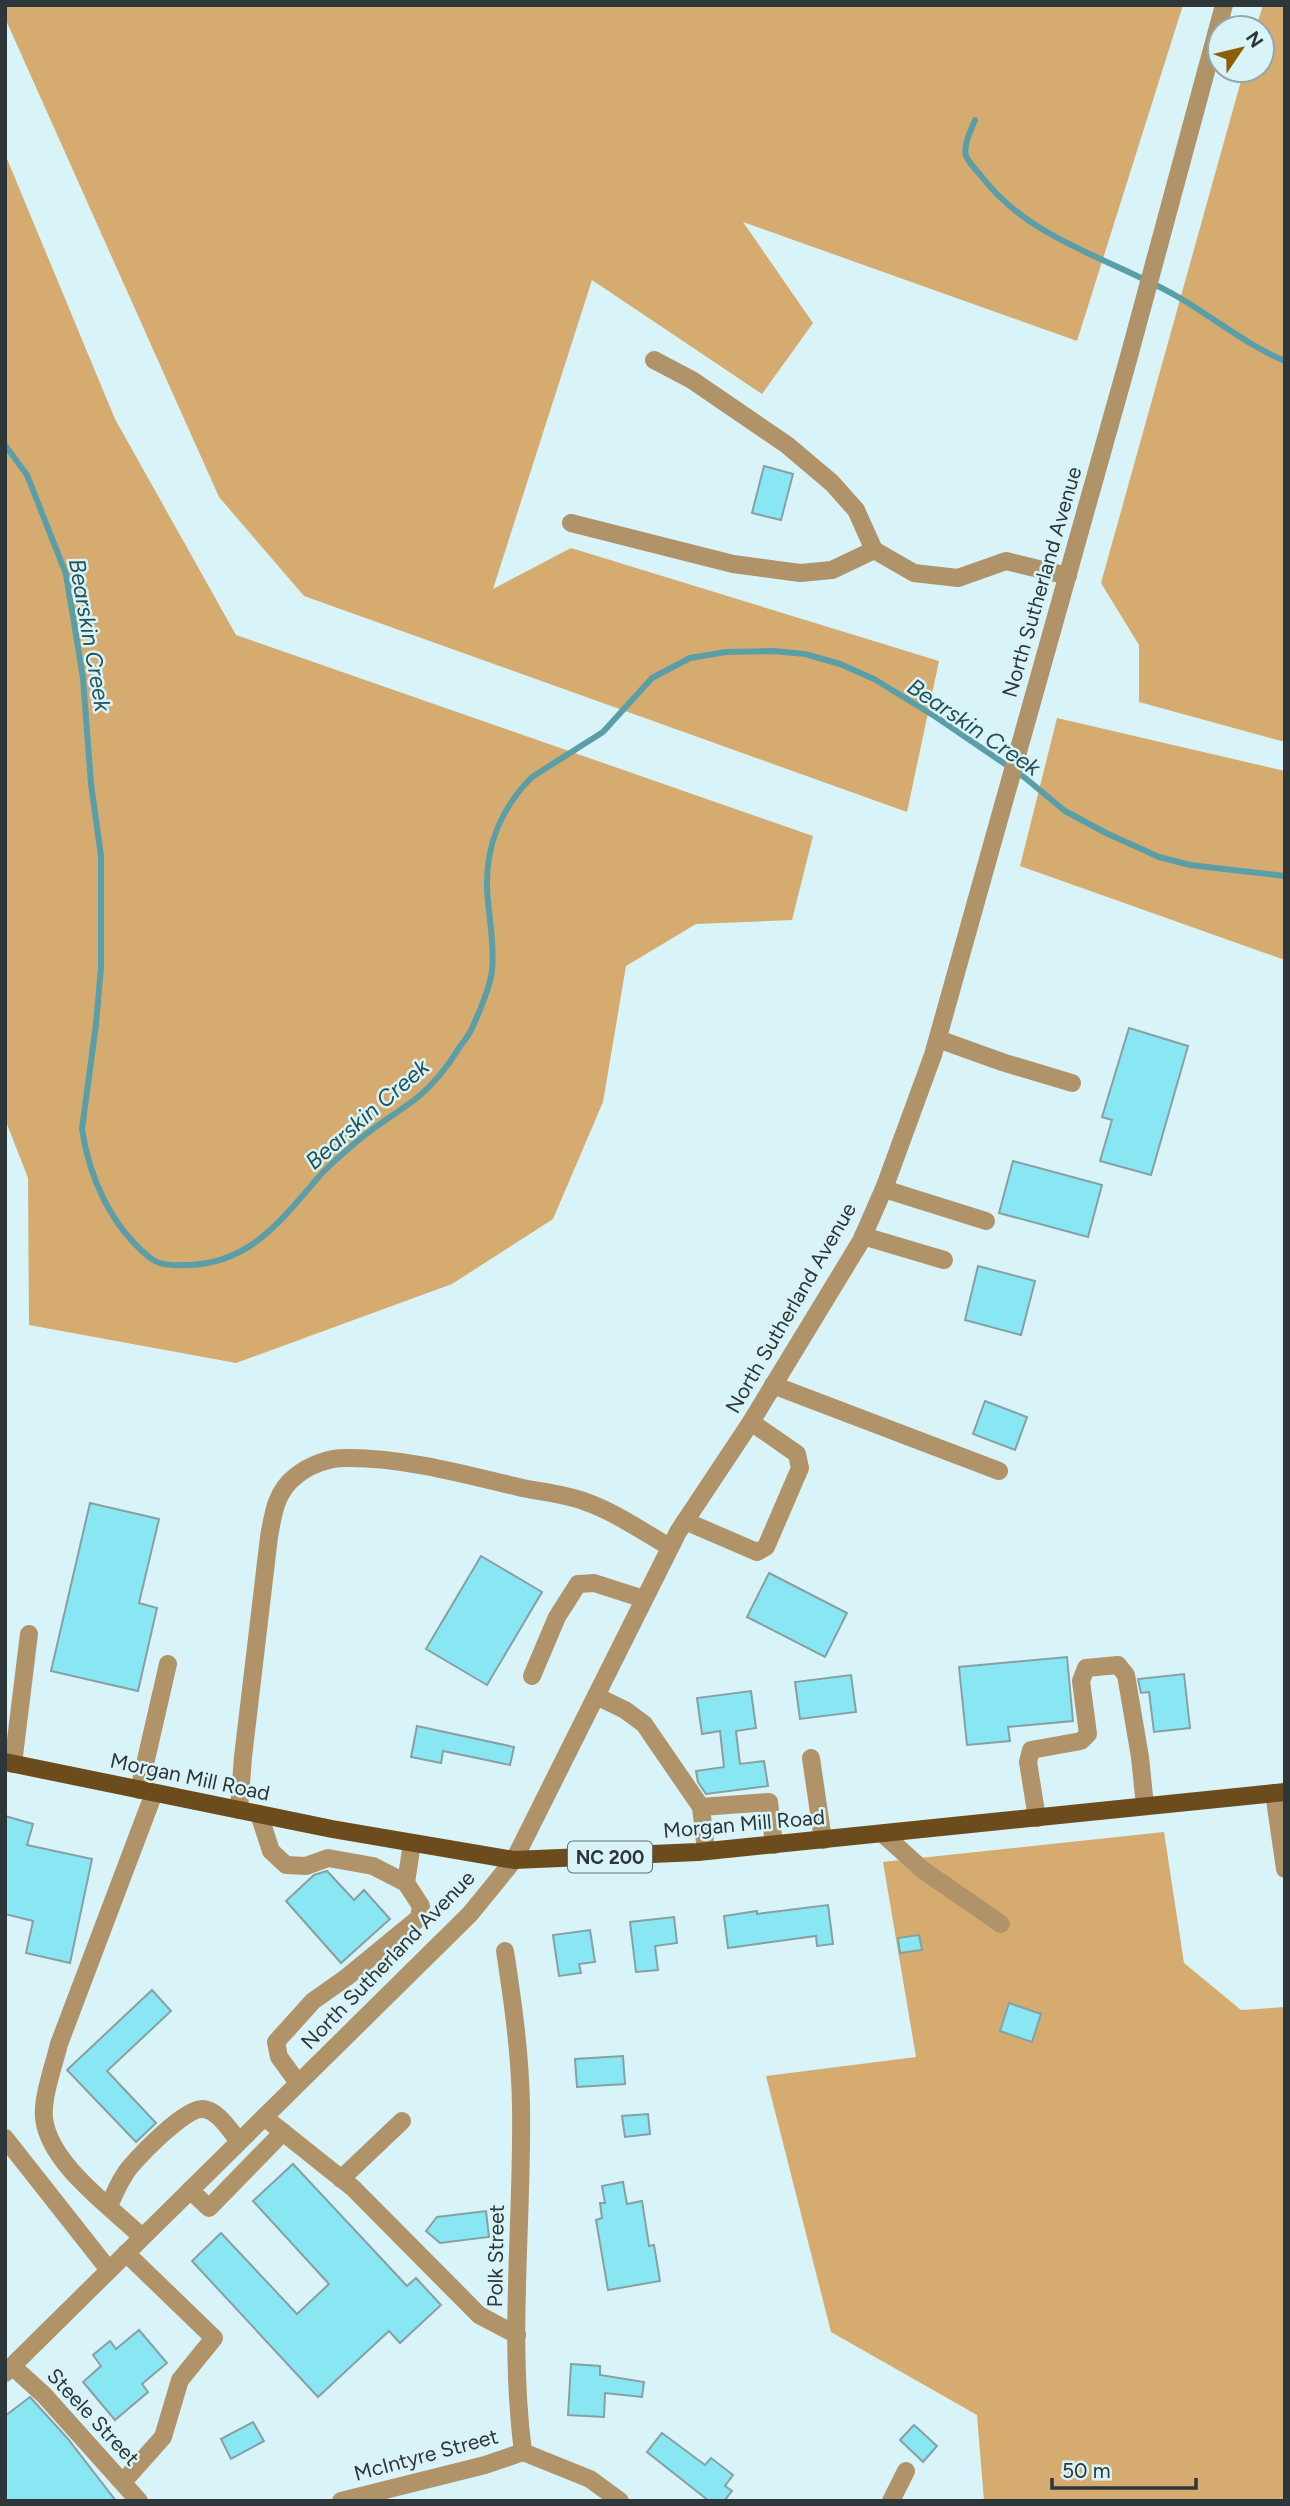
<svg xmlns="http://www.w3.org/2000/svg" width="1290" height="2506" font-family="Figtree,sans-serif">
<rect width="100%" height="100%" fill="#d9f4f8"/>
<g fill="#d5ab70">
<path d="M5,5H1183L1077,341L743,222L813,323L762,394L592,280L493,589L571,548L939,661L907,812L304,596L219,497L5,18Z"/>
<path d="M1263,5H1285V742L1139,702V645L1101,583L1244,70H1262V28H1256Z"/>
<path d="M5,154L115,419L236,635L813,836L792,920L696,924L626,966L603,1102L553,1219L452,1284L236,1363L29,1325L28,1178L5,1119Z"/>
<path d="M1057,718L1285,771V960L1020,866Z"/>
<path d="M1164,1832L1184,1963L1241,2010L1285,2007V2501H984L977,2415L831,2332L766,2076L916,2057L883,1862Z"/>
</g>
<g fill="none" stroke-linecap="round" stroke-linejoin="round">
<g stroke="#5a9fa8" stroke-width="6">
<path d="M975,120C971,130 963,145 966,156C969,163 977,171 982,177C1031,241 1114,259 1180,298C1215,319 1247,345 1285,361"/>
<path d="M5,445L27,475L66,574L83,678L91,784L101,856V967L96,1024L82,1129C89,1177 111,1226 149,1257C161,1267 175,1265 189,1265C249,1263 280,1222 316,1180C327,1167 341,1155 354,1144C374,1126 398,1113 418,1097C435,1083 448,1066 459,1048C464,1041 470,1034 473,1026C480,1010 490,988 492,971C495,942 488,915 487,887C486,845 502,807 532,777L603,732L652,678L690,658L726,652L773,651L805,654L840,664L874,679L936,717L1024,777L1065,811L1106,833L1159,857L1190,865L1285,876"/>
</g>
</g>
<g fill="#89e7f3" stroke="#86a0a3" stroke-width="2">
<path d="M764,466L793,474L781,520L752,513Z"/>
<path d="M1129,1028L1188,1046L1151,1175L1100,1161L1112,1120L1102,1117Z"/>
<path d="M1013,1161L1102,1185L1088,1237L999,1213Z"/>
<path d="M978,1266L1035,1281L1021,1335L965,1320Z"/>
<path d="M985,1401L1027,1417L1015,1450L973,1434Z"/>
<path d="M90,1503L159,1519L139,1603L157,1608L138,1691L51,1671Z"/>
<path d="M481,1556L542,1592L487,1685L426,1649Z"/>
<path d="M769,1573L847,1613L825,1657L747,1617Z"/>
<path d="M1067,1657L1073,1721L1008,1727L1010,1741L967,1745L959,1667Z"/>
<path d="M1184,1674L1190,1728L1154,1732L1149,1692L1141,1693L1138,1679Z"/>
<path d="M851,1675L856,1712L800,1719L795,1682Z"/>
<path d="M751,1691L756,1728L736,1731L740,1764L764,1761L768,1786L706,1794L698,1782L696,1771L724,1767L720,1731L702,1734L697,1698Z"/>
<path d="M417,1726L514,1747L510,1765L443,1751L441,1763L411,1757Z"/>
<path d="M5,1816L33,1824L27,1845L92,1859L70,1963L26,1953L33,1921L5,1914Z"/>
<path d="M327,1871L354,1900L364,1890L390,1919L341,1963L286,1901L314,1875Z"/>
<path d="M828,1905L833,1944L817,1946L816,1936L728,1948L724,1916L757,1911V1914Z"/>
<path d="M674,1917L677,1943L655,1946L658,1970L636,1972L630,1922Z"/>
<path d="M590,1930L595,1962L579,1964L581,1973L559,1976L553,1935Z"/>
<path d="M919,1935L922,1950L900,1953L898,1938Z"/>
<path d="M152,1990L171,2011L107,2071L156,2123L136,2142L67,2070Z"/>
<path d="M1009,2003L1041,2014L1032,2042L1000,2031Z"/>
<path d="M623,2056L625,2084L577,2087L575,2059Z"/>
<path d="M648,2114L650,2134L625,2137L622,2116Z"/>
<path d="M293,2164L407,2286L416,2278L441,2305L400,2343L389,2331L318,2397L192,2261L221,2233L297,2314L329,2284L253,2201Z"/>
<path d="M623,2182L627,2204L642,2201L649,2246L654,2245L660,2281L608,2290L596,2220L602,2218L600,2203H605L602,2186Z"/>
<path d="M486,2211L489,2237L440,2243L426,2231L437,2217Z"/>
<path d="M139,2330L167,2363L142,2384L148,2392L115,2420L83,2382L101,2366L93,2355L110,2341L116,2349Z"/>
<path d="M571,2364L600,2366V2375L644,2382L642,2397L605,2393L604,2417L568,2415Z"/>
<path d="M30,2397L68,2439L116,2501H5V2416Z"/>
<path d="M253,2422L264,2441L231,2459L221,2439Z"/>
<path d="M914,2425L937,2446L923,2462L900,2440Z"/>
<path d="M662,2433L705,2465L711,2458L733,2475L725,2486L732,2491L724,2501H709L647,2452Z"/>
</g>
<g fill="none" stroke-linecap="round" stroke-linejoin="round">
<g stroke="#b19369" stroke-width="18">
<path d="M654,360L692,380L787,445L832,483L856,510L874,550L914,573L958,578L1006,561L1068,576"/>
<path d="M571,523L733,564L800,573L832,570L874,550"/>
<path d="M938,1039L1002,1062L1072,1083"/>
<path d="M884,1189L986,1221"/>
<path d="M863,1236L944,1260"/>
<path d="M773,1385L999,1471"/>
<path d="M685,1521L757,1552L766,1547L800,1468L797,1454L751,1422"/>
<path d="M532,1676L557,1617L578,1584L594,1583L644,1599"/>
<path d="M596,1696L625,1710L644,1724L701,1807L706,1851"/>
<path d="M811,1758L823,1840"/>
<path d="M13,1764L29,1634"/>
<path d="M139,1790L168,1664"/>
<path d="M1274,1793L1285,1869"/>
<path d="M701,1807L769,1802L774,1845"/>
<path d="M239,1810L243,1757L269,1537C273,1514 276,1491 296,1476C309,1465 329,1458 345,1458C401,1457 464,1474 518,1487C540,1492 565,1494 586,1502C615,1512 643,1532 670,1547"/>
<path d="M259,1814L271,1851L286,1865L306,1866L328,1858L373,1866L406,1883L421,1906L419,1918L347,1977L313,2001L276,2042L279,2057L298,2083"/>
<path d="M1037,1818L1028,1762L1031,1750L1081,1741L1088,1734L1081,1681L1086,1668L1118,1665L1126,1675L1140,1757L1145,1806"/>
<path d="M883,1834L923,1870L1001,1924"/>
<path d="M406,1883L412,1843"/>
<path d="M505,1951C513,2003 520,2053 521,2105C523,2220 508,2337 523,2452L590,2479L620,2501"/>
<path d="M264,2117L353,2188L479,2315L517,2335"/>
<path d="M5,2138L109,2270"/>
<path d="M341,2179L402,2121"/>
<path d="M190,2190L209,2208L283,2132"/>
<path d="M109,2206C115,2192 121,2178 130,2167C142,2153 185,2108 203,2109C218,2110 230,2131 239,2141"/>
<path d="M142,2237C111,2207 49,2164 44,2118C42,2097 54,2065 59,2044L154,1793"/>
<path d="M12,2366L44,2395L139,2501"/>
<path d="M5,2373L470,1914L514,1860L678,1532L751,1422L861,1241L885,1186L933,1055L1128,360L1224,5"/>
<path d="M123,2482L163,2437L180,2380L214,2338L126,2253"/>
<path d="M341,2501L485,2465L523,2452"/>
<path d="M891,2501L906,2471"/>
</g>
<path stroke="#6c4c1c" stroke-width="18" d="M5,1762L332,1829L514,1860L698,1852L1285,1792"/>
</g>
<g text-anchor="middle" stroke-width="5" stroke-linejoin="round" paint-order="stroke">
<rect fill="#d9f4f8" stroke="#617072" stroke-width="2" x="568" y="1841.5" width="84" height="31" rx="5"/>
<g font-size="19" font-weight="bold" fill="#2d3739">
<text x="610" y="1864">NC 200</text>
</g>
<g font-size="21" fill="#2d3739" stroke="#d9f4f8">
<text transform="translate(1042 582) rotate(-74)" y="7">North Sutherland Avenue</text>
<text transform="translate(791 1308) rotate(-60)" y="7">North Sutherland Avenue</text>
<text transform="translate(190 1777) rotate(12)" y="7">Morgan Mill Road</text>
<text transform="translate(744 1824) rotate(-5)" y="7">Morgan Mill Road</text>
<text transform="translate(388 1960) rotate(-46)" y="7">North Sutherland Avenue</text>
<text transform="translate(496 2256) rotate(-89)" y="7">Polk Street</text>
<text transform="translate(93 2417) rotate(47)" y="7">Steele Street</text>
<text transform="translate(426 2455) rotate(-15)" y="7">McIntyre Street</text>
</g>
<g font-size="23" font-style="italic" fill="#265157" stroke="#d9f4f8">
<text transform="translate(90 635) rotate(80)" y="8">Bearskin Creek</text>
<text transform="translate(974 727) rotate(34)" y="8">Bearskin Creek</text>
<text transform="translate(367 1114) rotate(-41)" y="8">Bearskin Creek</text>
</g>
</g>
<rect width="1290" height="2506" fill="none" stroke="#2d3739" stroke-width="14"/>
<g transform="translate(1241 49) rotate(55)"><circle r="33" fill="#d9f4f8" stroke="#94a8ac" stroke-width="2"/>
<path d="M0-5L12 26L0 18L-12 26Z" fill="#8d5f06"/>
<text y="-10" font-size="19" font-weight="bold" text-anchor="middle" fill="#2d3739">N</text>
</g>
<path d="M1052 2478v10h144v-10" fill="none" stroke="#2d3739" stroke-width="3.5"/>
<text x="1062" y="2478" font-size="21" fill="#2d3739" stroke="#d9f4f8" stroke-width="5" paint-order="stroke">50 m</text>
</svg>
